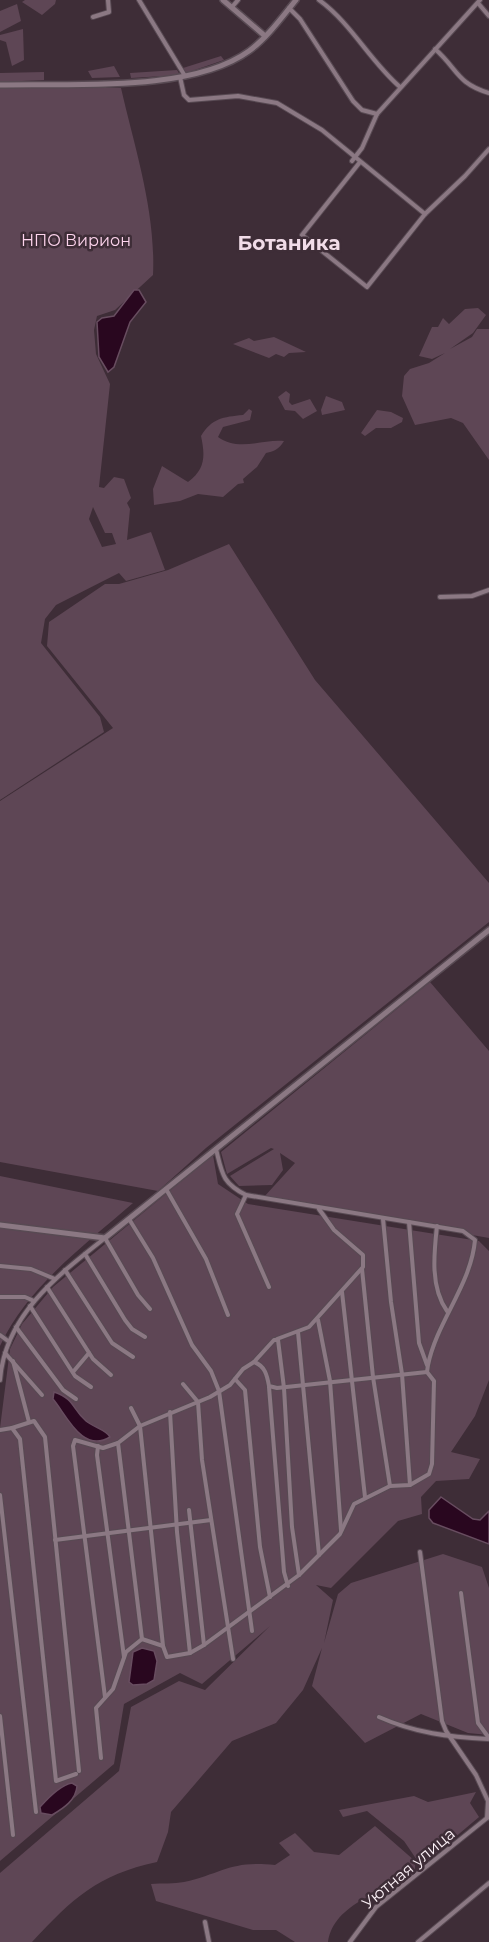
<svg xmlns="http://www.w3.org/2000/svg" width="489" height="1942" font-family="Montserrat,sans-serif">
<rect width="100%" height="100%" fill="#3e2d37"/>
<g fill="#5e4655" fill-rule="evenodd">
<path d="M25,0H56L55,4L42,15L22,2Z"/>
<path d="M17,4L21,21L0,32V11Z"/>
<path d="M23,29L24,60L12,66L6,42L0,40V35Z"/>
<path d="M221,56L224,60L186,73L183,68Z"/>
<path d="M114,66L120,77L92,78L88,71Z"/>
<path d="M177,70L180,75L131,78L130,73Z"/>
<path d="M44,72V80L0,82V73Z"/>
<path d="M0,88H121C135,149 156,212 153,275L115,310L97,316L94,330L96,354L110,384L99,487L104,488L114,477L124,479L131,498L127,503L130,509L127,540L151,532L165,570L126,581L119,573L56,605L45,619L41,643L100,717L104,732L0,800ZM93,507L105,533H112L116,544L102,547L89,519Z"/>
<path d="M478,308L486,315L473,333L450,349L472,337L477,329H489V460L463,423L451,418L415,425L402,396L404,376L410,369L429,363L445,353L432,359L419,356L432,327H438L443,318L449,324L465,309Z"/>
<path d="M274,337L306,352L289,353L284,357L276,354L269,358L233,344L249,338L254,341Z"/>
<path d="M286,391L290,394L289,402L292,405L310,399L317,411L303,419L295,411L285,410L278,397Z"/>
<path d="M326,396L342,402L345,410L322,415L321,410Z"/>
<path d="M249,409L252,411L250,420L223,427L218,437C239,452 261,439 284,441C279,449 275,451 266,453L257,467L243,479L244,483L238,484L223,497L198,494L180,501L154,505L153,489L162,466L188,482C206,469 205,455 201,436C212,418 223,417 243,415Z"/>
<path d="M377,410L391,412L403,418L402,422L391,428H376L365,436L361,433Z"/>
<path d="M229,544L315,680L489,883V922L206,1148L158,1191L0,1162V801L113,728L47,646L49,622L105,584H119L168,570Z"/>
<path d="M430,982L489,1051V1238L263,1198L295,1163L280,1153L283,1170L272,1185L239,1186L230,1176L274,1149L271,1148L227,1174L221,1152Z"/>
<path d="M213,1155L218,1184L248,1204L479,1241L489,1251V1380L475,1416L451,1452L480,1459L469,1479L436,1481L421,1497L422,1514L398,1521L331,1588L316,1585L333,1600L324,1643L338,1594L351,1583L443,1554L482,1567L489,1588V1735L468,1733L421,1714L365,1743L312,1686L322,1648L303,1690L276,1723L232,1741L171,1812L168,1832L157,1862C97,1875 73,1898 32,1942H0V1873L119,1771L131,1707L179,1681L205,1690L270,1626L202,1684L180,1673L124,1704L114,1764L0,1861V1428L10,1349L22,1324L53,1287Z"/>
<path d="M0,1176L133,1203C85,1245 28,1286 0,1346Z"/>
<path d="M476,1792L470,1803L479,1817L421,1866L404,1841L367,1811L343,1817L339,1810L414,1796L428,1802Z"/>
<path d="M375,1826L415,1861V1876C384,1891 334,1903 328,1942H295L276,1930H253L156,1901L151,1884C162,1883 174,1884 184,1882C223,1873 231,1860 275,1865L290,1855L279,1843L295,1833L314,1852L339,1855Z"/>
</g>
<g fill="#29071f" stroke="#684d60" stroke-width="1.5">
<path d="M134,290H139L146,302L130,322L114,367L108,372L99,357L97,322L102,318L114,316Z"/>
<path d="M54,1392C75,1399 72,1409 86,1421C93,1427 107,1430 110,1437C82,1454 66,1414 53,1399Z"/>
<path d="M441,1497L473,1519L480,1520L489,1511V1544L433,1523L429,1518V1510Z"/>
<path d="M142,1648L154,1651L157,1661L154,1680L147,1684L133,1685L129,1682L133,1652Z"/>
<path d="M72,1783L77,1786C76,1800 64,1808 52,1815L41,1813L40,1807C48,1798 60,1785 72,1783Z"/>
</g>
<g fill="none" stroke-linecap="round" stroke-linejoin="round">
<g stroke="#584a53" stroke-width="6">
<g id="street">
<path d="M139,0L185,76"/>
<path d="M319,0C351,23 370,61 400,87"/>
<path d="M478,3L489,16"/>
<path d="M232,7L238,0"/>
<path d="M289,8L300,19L353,101L362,110L377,114"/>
<path d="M93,17L109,12L108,0"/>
<path d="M435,49C458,69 456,83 489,93"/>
<path d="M180,77L184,95L189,100L238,96L277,103L322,130L425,214"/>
<path d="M352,161L362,148L377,114L480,0"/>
<path d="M360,162L302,235L367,287L425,214L465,176L489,149"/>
<path d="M440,597L472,596L489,590"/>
<path d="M166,1189L206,1259L228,1315"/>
<path d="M246,1195L237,1214L269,1287"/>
<path d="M129,1219L153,1258L192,1345L211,1371L219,1391L252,1631"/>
<path d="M383,1219L391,1302L402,1374L410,1485"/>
<path d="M409,1222L419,1343L427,1365"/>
<path d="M437,1226C434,1253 430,1287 447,1311"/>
<path d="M85,1254L125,1320L132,1329L145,1337"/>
<path d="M0,1266L31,1269L55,1279"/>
<path d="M362,1269L373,1377L390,1486"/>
<path d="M65,1270L112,1343L133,1357"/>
<path d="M47,1287L93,1359L111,1375"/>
<path d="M342,1292L365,1497"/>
<path d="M0,1297H25L34,1301"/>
<path d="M30,1306L75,1376L91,1387"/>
<path d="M318,1320L330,1381L341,1530"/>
<path d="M16,1327L63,1390L76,1399"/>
<path d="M298,1332L319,1555"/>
<path d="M0,1335L8,1341"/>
<path d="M277,1339L309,1327L363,1267V1255L334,1230L319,1209"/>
<path d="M5,1353L42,1395"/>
<path d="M13,1361L29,1422"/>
<path d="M254,1362L274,1340H278L284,1388L292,1527L299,1575"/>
<path d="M73,1372L89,1353"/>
<path d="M235,1379L245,1390L260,1547L270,1597"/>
<path d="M0,1380C5,1315 58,1275 105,1238L138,1295L150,1309"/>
<path d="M183,1384L198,1402L202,1460L233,1659"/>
<path d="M269,1387L284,1572L288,1586"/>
<path d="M131,1408L140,1426L163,1646"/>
<path d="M170,1412L177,1532L190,1653"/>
<path d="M12,1428L34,1421L45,1437L79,1771"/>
<path d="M0,1430L12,1428L20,1439L56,1781L76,1774"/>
<path d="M118,1443L142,1639"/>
<path d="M98,1446L97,1455L124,1657"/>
<path d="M0,1495L36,1812"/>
<path d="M189,1510L204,1645"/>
<path d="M55,1540L211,1520"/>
<path d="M420,1552L442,1721L446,1731L476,1775L488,1801L487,1818"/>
<path d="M461,1593L478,1723L489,1738"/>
<path d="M105,1697L73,1446L75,1440L103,1448L118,1443L140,1426L210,1397L230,1385L243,1369L254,1362C265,1366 267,1375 269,1386L277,1388L427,1372"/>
<path d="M0,1716L13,1835"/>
<path d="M379,1717C415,1733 449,1737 488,1739"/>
<path d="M101,1758L96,1708L113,1689L126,1652L142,1639L163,1646L167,1657L190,1653L204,1645L299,1575L340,1534L354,1504L390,1486L410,1485L429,1474L432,1464L434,1381L427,1372L428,1365C437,1321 471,1285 475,1240L463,1231L246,1195C222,1183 222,1173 216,1149"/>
<path d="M205,1922L209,1942"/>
<path d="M350,1942L376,1907L487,1818"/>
<path d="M418,1942L489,1883"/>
</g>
</g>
<g stroke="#584a53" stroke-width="8">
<g id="secondary">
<path d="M223,0L265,36"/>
<path d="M0,85C70,83 191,93 249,51C267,38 282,17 296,0"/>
<path d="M0,1225L105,1238L489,930"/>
</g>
</g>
<use href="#street" stroke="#8b7883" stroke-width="4"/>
<use href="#secondary" stroke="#8b7883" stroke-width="5"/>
</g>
<g text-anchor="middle" stroke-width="5" stroke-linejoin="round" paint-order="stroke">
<g font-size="16" fill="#fed4ed" stroke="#3e2d37">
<text x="76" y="246">НПО Вирион</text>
</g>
<g font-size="16" fill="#fcf1f7" stroke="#3e2d37">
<text transform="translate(408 1868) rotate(-40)" y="6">Уютная улица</text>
</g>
<g font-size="20" font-weight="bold" fill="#f1dce8" stroke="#3e2d37">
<text x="289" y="250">Ботаника</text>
</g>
</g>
</svg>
